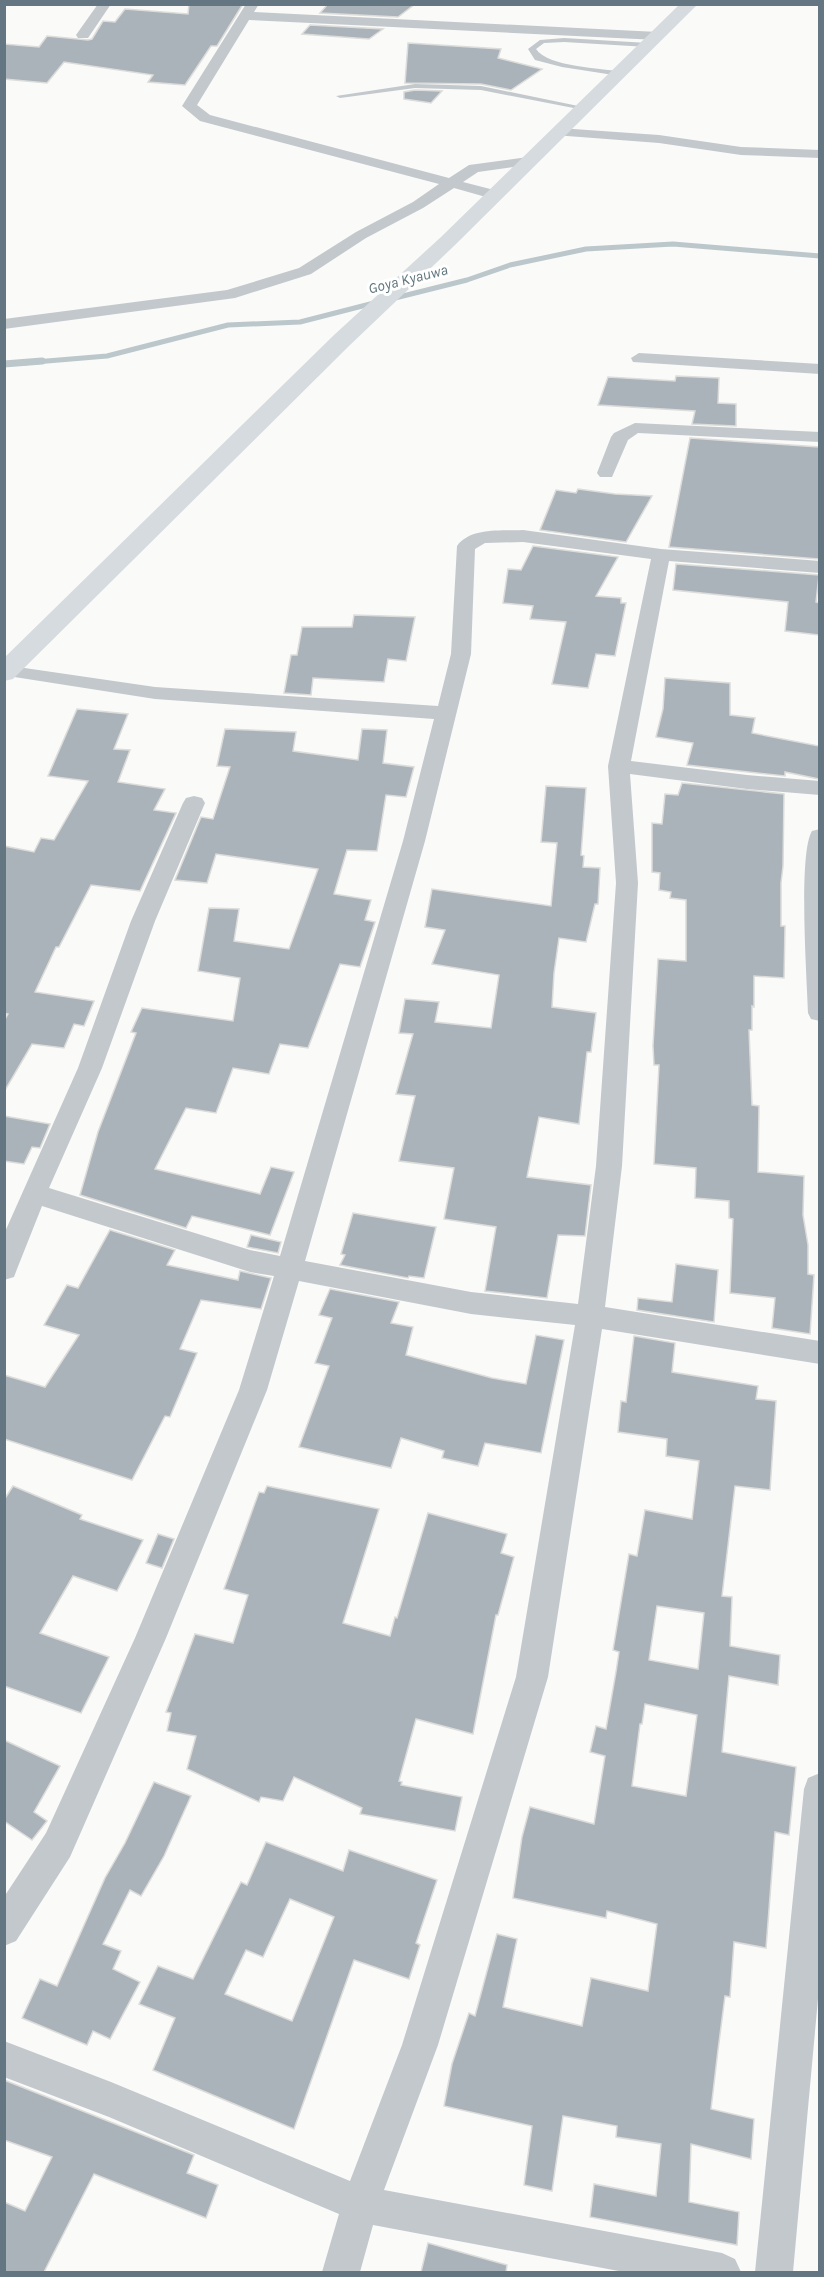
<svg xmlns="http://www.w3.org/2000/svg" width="824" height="2277" font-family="Karla,sans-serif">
<rect width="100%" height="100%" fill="#fafaf8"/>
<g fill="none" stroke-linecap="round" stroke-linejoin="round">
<g stroke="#bbc7cb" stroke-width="5">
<path d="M391,299L467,280L510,265L586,249L673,244L820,256"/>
<path d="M23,363L107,356L228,325L300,322L378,302"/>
</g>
<path stroke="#bbc7cb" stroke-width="7" d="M4,364L42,361"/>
</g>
<g fill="#aab3b9" stroke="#dcdcda" stroke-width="1.5" fill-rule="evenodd">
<path d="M189,4H243L217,46H211L185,85L148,82L153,75L64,62L47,83L4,79V44L39,47L47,36L88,40L92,39L103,21L115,22L125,9L188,14Z"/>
<path d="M328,4H415L398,17L320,13Z"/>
<path d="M310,25L383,29L369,39L302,34Z"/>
<path d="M408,43L501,49L498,58L542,69L511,90L481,84L405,83Z"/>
<path d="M415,90L442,91L431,103L404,99V92Z"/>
<path d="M676,376L719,378L718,403L736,404V426L692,424L695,411L598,405L608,377L675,381Z"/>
<path d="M690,438L819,447V559L669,547Z"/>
<path d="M578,489L615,494L652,496L626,542L540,530L556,490L576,493Z"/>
<path d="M533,546L618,557L596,596L621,598V603H626L615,656L596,654L588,688L552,684L566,622L530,619L533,606L503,603L508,569L521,570Z"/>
<path d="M676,564L819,575L816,602L819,603V635L785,631L788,602L673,590Z"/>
<path d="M354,615L415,617L406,661L388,659L384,682L313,678L311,695L284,693L291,655H297L302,627H352Z"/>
<path d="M665,678L730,683V715L755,718L752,733L819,746V779L785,772V776L687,765L693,743L656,737L663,709Z"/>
<path d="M77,709L128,714L114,749L130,750L118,782L165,789L154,810L176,813L140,891L91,885L59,947H56L35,992L94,1001L84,1026L74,1024L64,1048L32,1044L4,1092V1021L8,1014L4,1013V846L34,852L41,838L54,840L88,781L48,776Z"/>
<path d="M225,729L296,732L293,751L358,760L362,729L387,730L383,763L414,767L406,797L386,795L377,851L347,850L334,894L371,900L365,920L375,922L360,967L340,964L308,1048L280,1044L269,1074L233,1068L216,1113L186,1108L155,1169L260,1194L271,1167L294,1172L270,1235L192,1216L186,1228L80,1195L98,1132L136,1033L131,1032L142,1008L233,1021L240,978L198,971L209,908L239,909L234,941L289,949L318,869L216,854L207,883L175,880L201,817L213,819L230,767L217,766Z"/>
<path d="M682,783L784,794L783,866L781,883V926H785L784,978L754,976V1007L752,1006V1030H749L752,1105L759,1106L758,1172L804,1176L803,1215L808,1245V1274L814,1275L810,1334L772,1328L775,1298L730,1293L733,1219L729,1218V1201L695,1198L696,1168L654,1164L659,1065H654L653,1046L658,959L686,961V900L670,898L671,892L659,890L660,873L652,872V823L662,824L665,794L678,795Z"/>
<path d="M546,786L586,788L581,855L584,856L583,867L600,868L598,904H595L586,942L559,938L554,973L552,1007L596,1013L591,1052H587L579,1124L539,1117L527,1177L591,1185L585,1236L558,1235L547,1298L485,1291L496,1227L444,1219L454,1168L399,1161L415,1096L396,1094L413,1034L399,1033L405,999L439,1002L435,1022L491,1028L499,975L432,964L445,930L425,927L432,889L551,906L557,843L541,842Z"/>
<path d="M4,1116L50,1124L40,1148L32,1147L24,1164L4,1161Z"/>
<path d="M353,1213L436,1227L424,1278L409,1276L408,1278L340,1265L345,1255L341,1254Z"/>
<path d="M110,1230L175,1250L167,1265L238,1280L240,1271L271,1278L261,1309L201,1300L180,1349L197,1353L170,1417L165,1416L132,1480L4,1439V1375L45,1387L79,1335L44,1325L67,1285L78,1288Z"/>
<path d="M251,1235L281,1242L278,1253L247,1247Z"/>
<path d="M676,1264L718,1270L714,1322L637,1310L638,1298L672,1302Z"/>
<path d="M330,1289L399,1302L391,1323L413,1327L406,1355L492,1378L526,1384L536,1335L564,1340L541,1453L485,1443L478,1466L442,1458L444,1451L401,1438L391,1468L299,1447L329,1366L315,1363L332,1318L319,1315Z"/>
<path d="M634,1336L675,1343L672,1372L758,1386L756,1399L776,1401L770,1490L735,1486L722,1596L732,1597L730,1646L780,1655L778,1685L729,1676L722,1752L796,1767L789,1835L775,1832L766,1948L734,1942L730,1997L725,1996L718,2050L711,2109L754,2119L751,2159L691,2144L689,2202L739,2212L737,2245L590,2217L594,2184L656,2196L661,2144L616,2137L617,2126L563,2116L552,2191L524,2185L532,2126L444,2106L452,2064L469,2013L475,2016L497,1934L517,1939L503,2007L582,2026L591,1978L648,1991L657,1924L607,1911L606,1918L513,1898L522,1837L530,1807L594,1824L605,1756L590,1752L596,1726L606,1729L616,1672L619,1652L613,1650L629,1554L637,1556L645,1510L692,1519L699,1461L666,1456L667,1439L618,1432L621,1401L626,1402ZM657,1606L704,1613L698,1669L649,1660ZM645,1704L697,1715L686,1796L632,1786L640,1724H642Z"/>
<path d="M13,1486L82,1515L80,1519L143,1540L117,1591L73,1576L40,1633L109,1657L81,1713L4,1686V1500Z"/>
<path d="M267,1486L379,1509L343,1623L390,1636L395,1617L397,1618L428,1513L507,1534L501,1553L514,1557L498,1615H496L473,1734L416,1719L399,1781L402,1782L401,1785L462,1797L455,1831L360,1814L362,1808L294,1777L283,1801L261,1797L259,1802L187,1769L196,1736L167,1731L171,1713L166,1712L195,1634L233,1643L248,1595L224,1589L259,1492L264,1493Z"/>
<path d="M158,1534L174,1539L162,1568L146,1563Z"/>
<path d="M4,1740L60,1766L34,1812L47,1821L32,1840L4,1821Z"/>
<path d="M154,1782L191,1796L164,1856L141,1896L130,1890L103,1944L121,1951L113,1969L140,1982L110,2039L93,2031L87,2045L22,2018L40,1979L57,1986L105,1878L125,1843Z"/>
<path d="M266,1842L343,1871L349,1850L437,1880L416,1943L420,1945L409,1979L354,1960L294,2129L153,2070L175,2018L139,2004L158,1966L193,1979L241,1882L247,1885ZM290,1899L334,1917L292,2021L225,1994L246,1950L263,1957Z"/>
<path d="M4,2080L194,2155L187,2173L218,2185L206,2218L94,2174L44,2272H4V2202L25,2211L52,2157L4,2140Z"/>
<path d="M428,2243L507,2265L506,2272H421Z"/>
</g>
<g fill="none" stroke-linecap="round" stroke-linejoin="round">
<g fill="#c3c8cc" fill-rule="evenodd">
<path d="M564,38L648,43L652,45L648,47L564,42L544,43L536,49C548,67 601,68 623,72V76H620L562,67L535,60L528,49L540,40Z"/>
<path d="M415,84L481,86L588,108L584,110L481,90L415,88L340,98L336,96Z"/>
</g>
<g fill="#c3c8cc" fill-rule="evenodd">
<path d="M98,4H111L88,38H78L76,35Z"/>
<path d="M246,4H259L254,12L658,32L665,36L658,40L249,20L197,105L210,115L449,178L469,165L528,157L535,161L528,165L478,172L463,182L498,191L501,194L498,197L493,199L454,188L423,208L366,238L311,274L235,298L4,329V319L227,290L299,268L356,232L413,202L439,184L200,121L182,106Z"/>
<path d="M559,128L659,135L741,147L820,150V158L741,155L659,143L554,135L552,132Z"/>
<path d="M639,353L820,364V374L633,362L631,358Z"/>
<path d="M635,423L820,432V442L638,433L628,440L612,477H600L597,473L611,437L614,433Z"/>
<path d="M523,530L661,549L820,561V573L669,561L631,761L747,775L820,781V795L747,789L630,774L638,883L622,1166L605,1307L820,1341V1364L602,1329L548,1677L438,2045L384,2190L722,2253L735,2259L741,2272H624L373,2225L360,2272H322L339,2214L109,2117L4,2077V2041L111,2082L350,2181L402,2045L516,1677L575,1325L471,1314L299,1281L267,1390L166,1638L70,1857L16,1941L4,1946V1897L46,1833L135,1638L239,1390L274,1276L250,1272L42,1206L17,1269L14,1277L4,1280V1234L78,1068L131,921L183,803L186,798L194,796L202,798L205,803L155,921L102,1068L49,1188L250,1250L280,1256L403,841L434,719L155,699L8,676L4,675V665L155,687L438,706L451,654L457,546C470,527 503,531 523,530ZM523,542L651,559L608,766L616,883L596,1166L578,1304L471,1292L305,1261L425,841L471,654L475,549L485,543Z"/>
<path d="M820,829V1021L811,1019L808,1013C807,980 798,853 812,831Z"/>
<path d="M820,1773V1977L793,2272H755L804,1789L808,1778Z"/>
</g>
<path fill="#d6dbdf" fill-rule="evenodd" d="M680,4H698L455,245L350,345L13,679L4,681V658L334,335L441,237Z"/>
</g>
<g text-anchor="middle" stroke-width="6" stroke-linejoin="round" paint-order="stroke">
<g font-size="15" font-style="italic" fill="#60757c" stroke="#fff">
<text transform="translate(408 279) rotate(-14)" y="5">Goya Kyauwa</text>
</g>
</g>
<rect width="824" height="2277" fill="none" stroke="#657683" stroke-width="12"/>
</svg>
